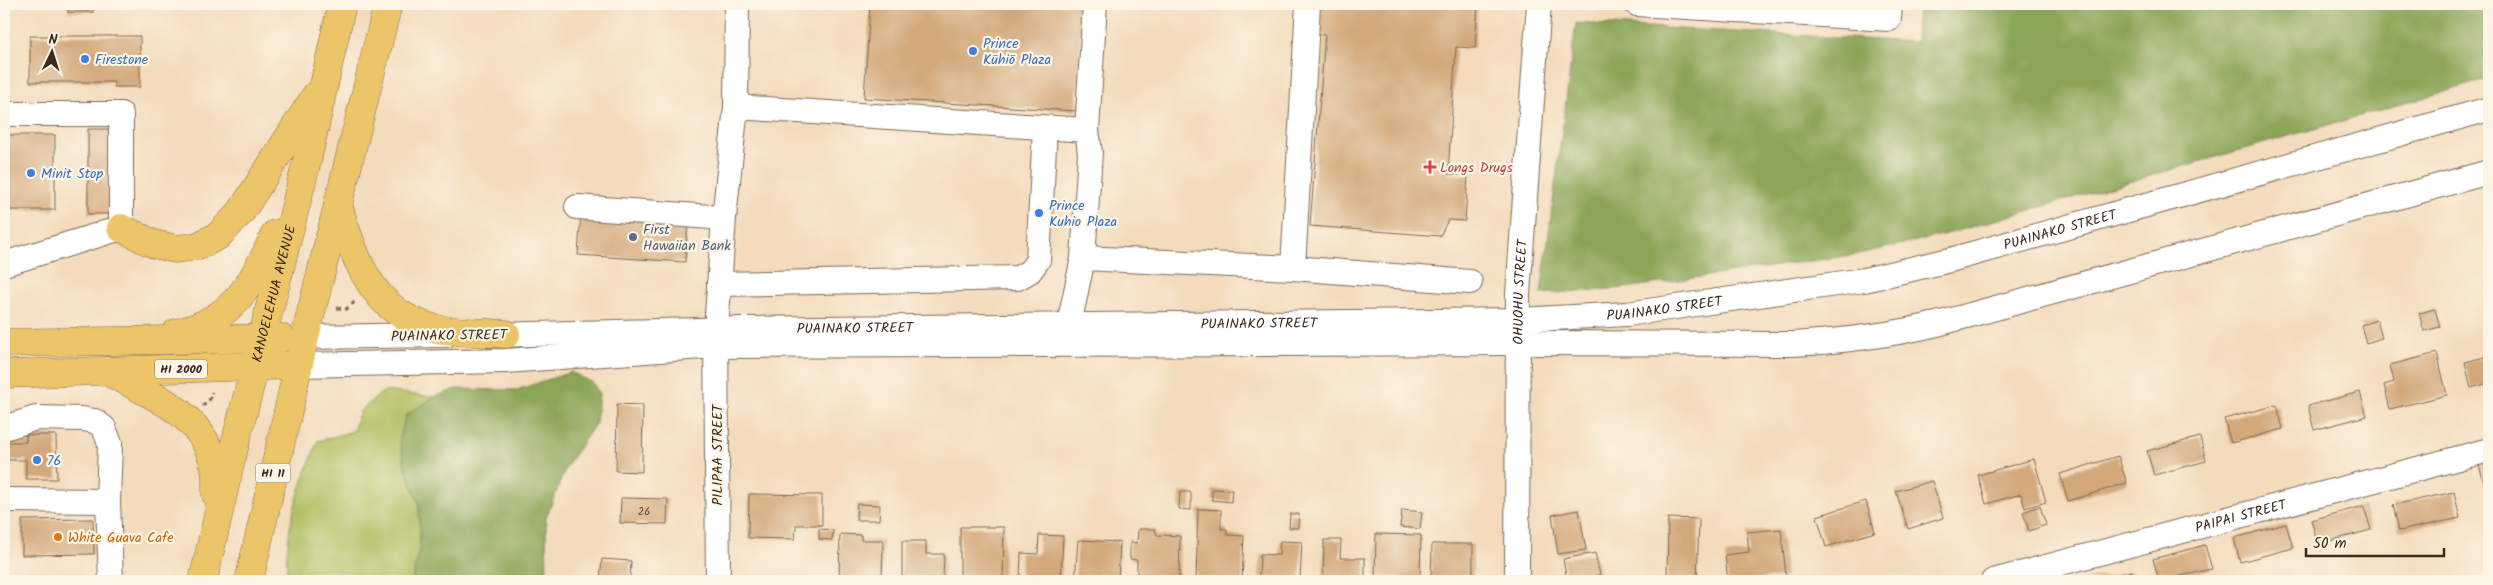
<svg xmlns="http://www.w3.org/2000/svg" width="2493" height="585" font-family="Kalam,sans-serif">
<rect width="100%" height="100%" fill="#fcf5e5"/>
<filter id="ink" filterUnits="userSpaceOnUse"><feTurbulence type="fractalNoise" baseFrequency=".02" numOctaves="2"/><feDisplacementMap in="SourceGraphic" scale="10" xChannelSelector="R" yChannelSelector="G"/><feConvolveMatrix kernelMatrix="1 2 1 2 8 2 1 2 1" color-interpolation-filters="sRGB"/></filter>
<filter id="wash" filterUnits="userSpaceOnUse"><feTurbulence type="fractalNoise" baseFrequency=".0096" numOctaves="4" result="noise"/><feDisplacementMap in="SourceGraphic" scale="20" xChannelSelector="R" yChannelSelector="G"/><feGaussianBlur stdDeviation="1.12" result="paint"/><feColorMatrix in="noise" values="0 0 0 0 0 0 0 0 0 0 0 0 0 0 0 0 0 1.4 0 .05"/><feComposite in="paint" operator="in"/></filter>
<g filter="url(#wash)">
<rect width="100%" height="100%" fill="#f3dbbc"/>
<path fill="#afbe61" stroke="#757440" d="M384,391L434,397L407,415L406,469L419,504L420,547L412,581H287C284,528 299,489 318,441L353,431L360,411Z"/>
<g fill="#8ba557" stroke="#63683a">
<path d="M1918,4H2489V79L1943,235L1859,254L1625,288L1541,294L1576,23L1916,42Z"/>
<path d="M571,372L593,383L599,394L596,423L566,467L546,518L547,581H412L420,547L419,504L406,469L399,440L406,415L434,397L456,389L516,390Z"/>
</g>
<g id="blocks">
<g fill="#d3a97b">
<rect x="68" y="4" width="25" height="8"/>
<path d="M870,4H1083L1076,111L864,98Z"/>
<path d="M1313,4H1478L1475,48L1456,47L1448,174L1468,175L1465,221L1448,220L1440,236L1310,226L1325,35L1311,34Z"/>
<path d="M30,36H140V87H114V82H30Z"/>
<path d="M88,129H116L115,214H88Z"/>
<rect x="8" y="135" width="47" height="75"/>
<path d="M581,212L688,220L685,262L578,255Z"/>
<path d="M2489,306V321H2486L2483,307Z"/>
<path d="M2435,309L2440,327L2424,331L2419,313Z"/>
<path d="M2377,320L2382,338L2366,343L2361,325Z"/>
<path d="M2437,353L2447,395L2390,409L2384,385L2394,382L2390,365Z"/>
<path d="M2489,356V383L2471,388L2465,362Z"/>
<path d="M2360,392L2367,416L2314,430L2308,406Z"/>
<path d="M617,404L643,405L642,472L616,471Z"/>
<path d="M2277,405L2283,429L2231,443L2224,419Z"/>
<path d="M26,435H56L57,479H26V460H4V442H26Z"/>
<path d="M2200,437L2206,461L2154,475L2147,451Z"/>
<path d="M2489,454V502L2477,457Z"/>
<path d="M2118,456L2127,483L2068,501L2060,474Z"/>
<path d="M2034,459L2046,502L2025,508L2021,494L1986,504L1978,475Z"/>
<path d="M1932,481L1943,518L1908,529L1896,491Z"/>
<path d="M1212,489L1232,490L1231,502L1212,500Z"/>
<path d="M1180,492H1191V510L1179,509Z"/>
<path d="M2454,492L2460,518L2399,531L2393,505Z"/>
<path d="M749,494L822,495V525H796L795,539L748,538Z"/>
<path d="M621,498L668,499L667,524L620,523Z"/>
<path d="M1866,501L1875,532L1826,547L1817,516Z"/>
<path d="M857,504L880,505L879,520H856Z"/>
<path d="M2040,506L2046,525L2029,531L2023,512Z"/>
<path d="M2364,506L2371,530L2318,544L2311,520Z"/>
<path d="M1198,509L1221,510V529H1227V535L1244,536L1242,581H1196Z"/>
<path d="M1402,510L1422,512L1420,529L1400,527Z"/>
<path d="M1579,510L1586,550L1558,554L1552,515Z"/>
<path d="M1290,514H1299L1298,528H1289Z"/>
<path d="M1668,518L1699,519L1697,581H1667Z"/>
<path d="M93,519L94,554L22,555V520Z"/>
<path d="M2286,524L2293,548L2240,562L2234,538Z"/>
<path d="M960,527H1004L1003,581H960Z"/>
<path d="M819,529L833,530L832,540L819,539Z"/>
<path d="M1138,529H1155L1157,535L1180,536L1179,580L1137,579V560L1130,559V542L1137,543Z"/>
<path d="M1781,529L1786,577L1728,581L1725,555L1749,552L1747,532Z"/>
<path d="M840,534L861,535V540H883L882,581H839Z"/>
<path d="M1376,534L1421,535L1420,581H1400V577H1375Z"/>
<path d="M1039,535L1063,536L1061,581L1020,579L1021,553L1038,554Z"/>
<path d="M1078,540L1120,542L1118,581H1075Z"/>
<path d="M1324,540H1341L1340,558H1365V581H1323Z"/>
<path d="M902,541H926V554H944L943,579L902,578Z"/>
<path d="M1280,541L1302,542L1300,579L1259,577L1260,554L1279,555Z"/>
<path d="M1432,544H1473V581H1431Z"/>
<path d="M2205,545L2212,569L2159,581L2153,559Z"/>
<path d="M1595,553L1600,575L1585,578L1586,581H1567L1563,559Z"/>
<path d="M602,559L631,561L630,581H600Z"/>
<path d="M2132,571L2135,581H2079L2101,575L2104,578Z"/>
</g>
</g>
</g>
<g filter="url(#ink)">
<use href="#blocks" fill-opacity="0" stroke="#7b6855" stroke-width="1"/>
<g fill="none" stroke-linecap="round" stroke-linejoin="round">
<g stroke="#7b6855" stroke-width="26">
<g id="minor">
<path d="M1308,4L1293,268L1470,282"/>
<path d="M1637,4L1889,19L1890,4"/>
<path d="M736,107L1087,130L1095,4"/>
<path d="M4,114H121V228L4,264"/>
<path d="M577,207L724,218"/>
<path d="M1083,258L1293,268"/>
<path d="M719,284L1018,278L1030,271L1038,260L1045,128"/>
<path id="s1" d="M487,335L742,329L1518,320L1627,314L1864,280L1950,260L2489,109"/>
<path d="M305,337L446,335"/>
<path d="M1066,339L1083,258L1090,153L1087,130"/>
<path d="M298,365L505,361L716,346L1518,343L1793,344C1844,341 1892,335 1941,323L2489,172"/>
<path d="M4,428L36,418L82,419L95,421L104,428L110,444L108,501L111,581"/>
<path d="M4,500L108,501"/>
<path d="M718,581L716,329L724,218L736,107L737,4"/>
<path id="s2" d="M1517,581L1518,294L1539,4"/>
<path id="s3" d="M1993,581L2489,450"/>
</g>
</g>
<g stroke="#7b6855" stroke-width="29">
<g id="highway">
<path d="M338,204C353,257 373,314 433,328C456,333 482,332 506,334"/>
<path d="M121,228L154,244L176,249L198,246L218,236L241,212L316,95"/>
<path d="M176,333C233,321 254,282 275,234"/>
<path d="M4,343L281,338"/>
<path d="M107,371C150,395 201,411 214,464C217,473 216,484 216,494"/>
<path d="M4,374L298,365"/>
<path id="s4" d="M203,581L230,464L307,161L342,4"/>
<path d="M249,581L305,337L388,4"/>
</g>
</g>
<g stroke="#7b6855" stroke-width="3" stroke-dasharray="4 4" stroke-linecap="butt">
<path d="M337,308L346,309L357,300"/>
<path d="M203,406L210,399L212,392"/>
</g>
<use href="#minor" stroke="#fff" stroke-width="24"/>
<use href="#highway" stroke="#edc569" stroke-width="28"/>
</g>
</g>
<g fill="#3f7fe0" stroke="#fcf5e5" stroke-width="2">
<circle cx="973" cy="51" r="5"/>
<circle cx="85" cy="59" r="5"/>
<circle cx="31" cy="173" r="5"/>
<circle cx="1039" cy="213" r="5"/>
<circle cx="37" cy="460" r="5"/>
</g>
<path fill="#e0444e" stroke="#fcf5e5" stroke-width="2" d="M1427.5 159.5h5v5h5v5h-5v5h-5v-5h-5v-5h5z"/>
<circle fill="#5c6f8a" stroke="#fcf5e5" stroke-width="2" cx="633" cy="237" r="5"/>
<circle fill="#e8710a" stroke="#fcf5e5" stroke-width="2" cx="58" cy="537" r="5"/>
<g text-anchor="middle" stroke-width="4.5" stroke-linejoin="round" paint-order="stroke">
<g font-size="11" fill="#614a35">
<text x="644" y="515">26</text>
</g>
<g fill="#fcf5e5" stroke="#75675a" stroke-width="1">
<rect x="155" y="359.5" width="52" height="19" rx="4"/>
<rect x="255.5" y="463.5" width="35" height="19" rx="4"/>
</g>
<g font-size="12" font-weight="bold" fill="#3b2a1e">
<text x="181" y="373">HI 2000</text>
<text x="273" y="477">HI 11</text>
</g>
<g font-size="14" fill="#366cbe" stroke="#fcf5e5" text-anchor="start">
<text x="983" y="48">Prince<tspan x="983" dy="16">Kūhiō Plaza</tspan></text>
<text x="95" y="64">Firestone</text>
<text x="41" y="178">Minit Stop</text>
<text x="1049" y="210">Prince<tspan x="1049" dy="16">Kuhio Plaza</tspan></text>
<text x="47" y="465">76</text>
</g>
<g font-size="14" fill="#be3a42" stroke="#fcf5e5" text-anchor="start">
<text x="1440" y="172">Longs Drugs</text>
</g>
<g font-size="14" fill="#4e5e75" stroke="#fcf5e5" text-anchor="start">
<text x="643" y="234">First<tspan x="643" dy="16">Hawaiian Bank</tspan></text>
</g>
<g font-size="14" fill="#3b2a1e" stroke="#fcf5e5">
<text dy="5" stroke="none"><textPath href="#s1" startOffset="1582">PUAINAKO STREET</textPath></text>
<text dy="5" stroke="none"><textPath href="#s2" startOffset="289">OHUOHU STREET</textPath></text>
<text dy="5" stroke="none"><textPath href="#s4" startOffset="296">KANOELEHUA AVENUE</textPath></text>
<text dy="5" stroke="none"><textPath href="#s1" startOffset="1178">PUAINAKO STREET</textPath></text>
<text dy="5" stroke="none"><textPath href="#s1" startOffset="772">PUAINAKO STREET</textPath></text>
<text dy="5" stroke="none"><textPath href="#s1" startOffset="368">PUAINAKO STREET</textPath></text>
<text transform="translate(449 335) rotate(-1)" y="5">PUAINAKO STREET</text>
<text transform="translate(717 455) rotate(-90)" y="5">PILIPAA STREET</text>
<text dy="5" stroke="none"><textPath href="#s3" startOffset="256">PAIPAI STREET</textPath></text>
</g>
<g font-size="14" fill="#c56008" stroke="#fcf5e5" text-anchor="start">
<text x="68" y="542">White Guava Cafe</text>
</g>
</g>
<rect width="2493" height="585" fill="none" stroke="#fcf5e5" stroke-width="20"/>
<g transform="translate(52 52) rotate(4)" stroke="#fcf5e5" stroke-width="4" paint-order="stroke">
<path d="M0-4L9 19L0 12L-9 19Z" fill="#3b2a1e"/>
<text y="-8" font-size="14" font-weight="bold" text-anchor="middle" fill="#3b2a1e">N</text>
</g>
<path d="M2306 548v8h138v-8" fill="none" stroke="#3b2a1e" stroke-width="2.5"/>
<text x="2313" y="548" font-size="15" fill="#3b2a1e" stroke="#fcf5e5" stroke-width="4" paint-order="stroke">50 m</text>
</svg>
